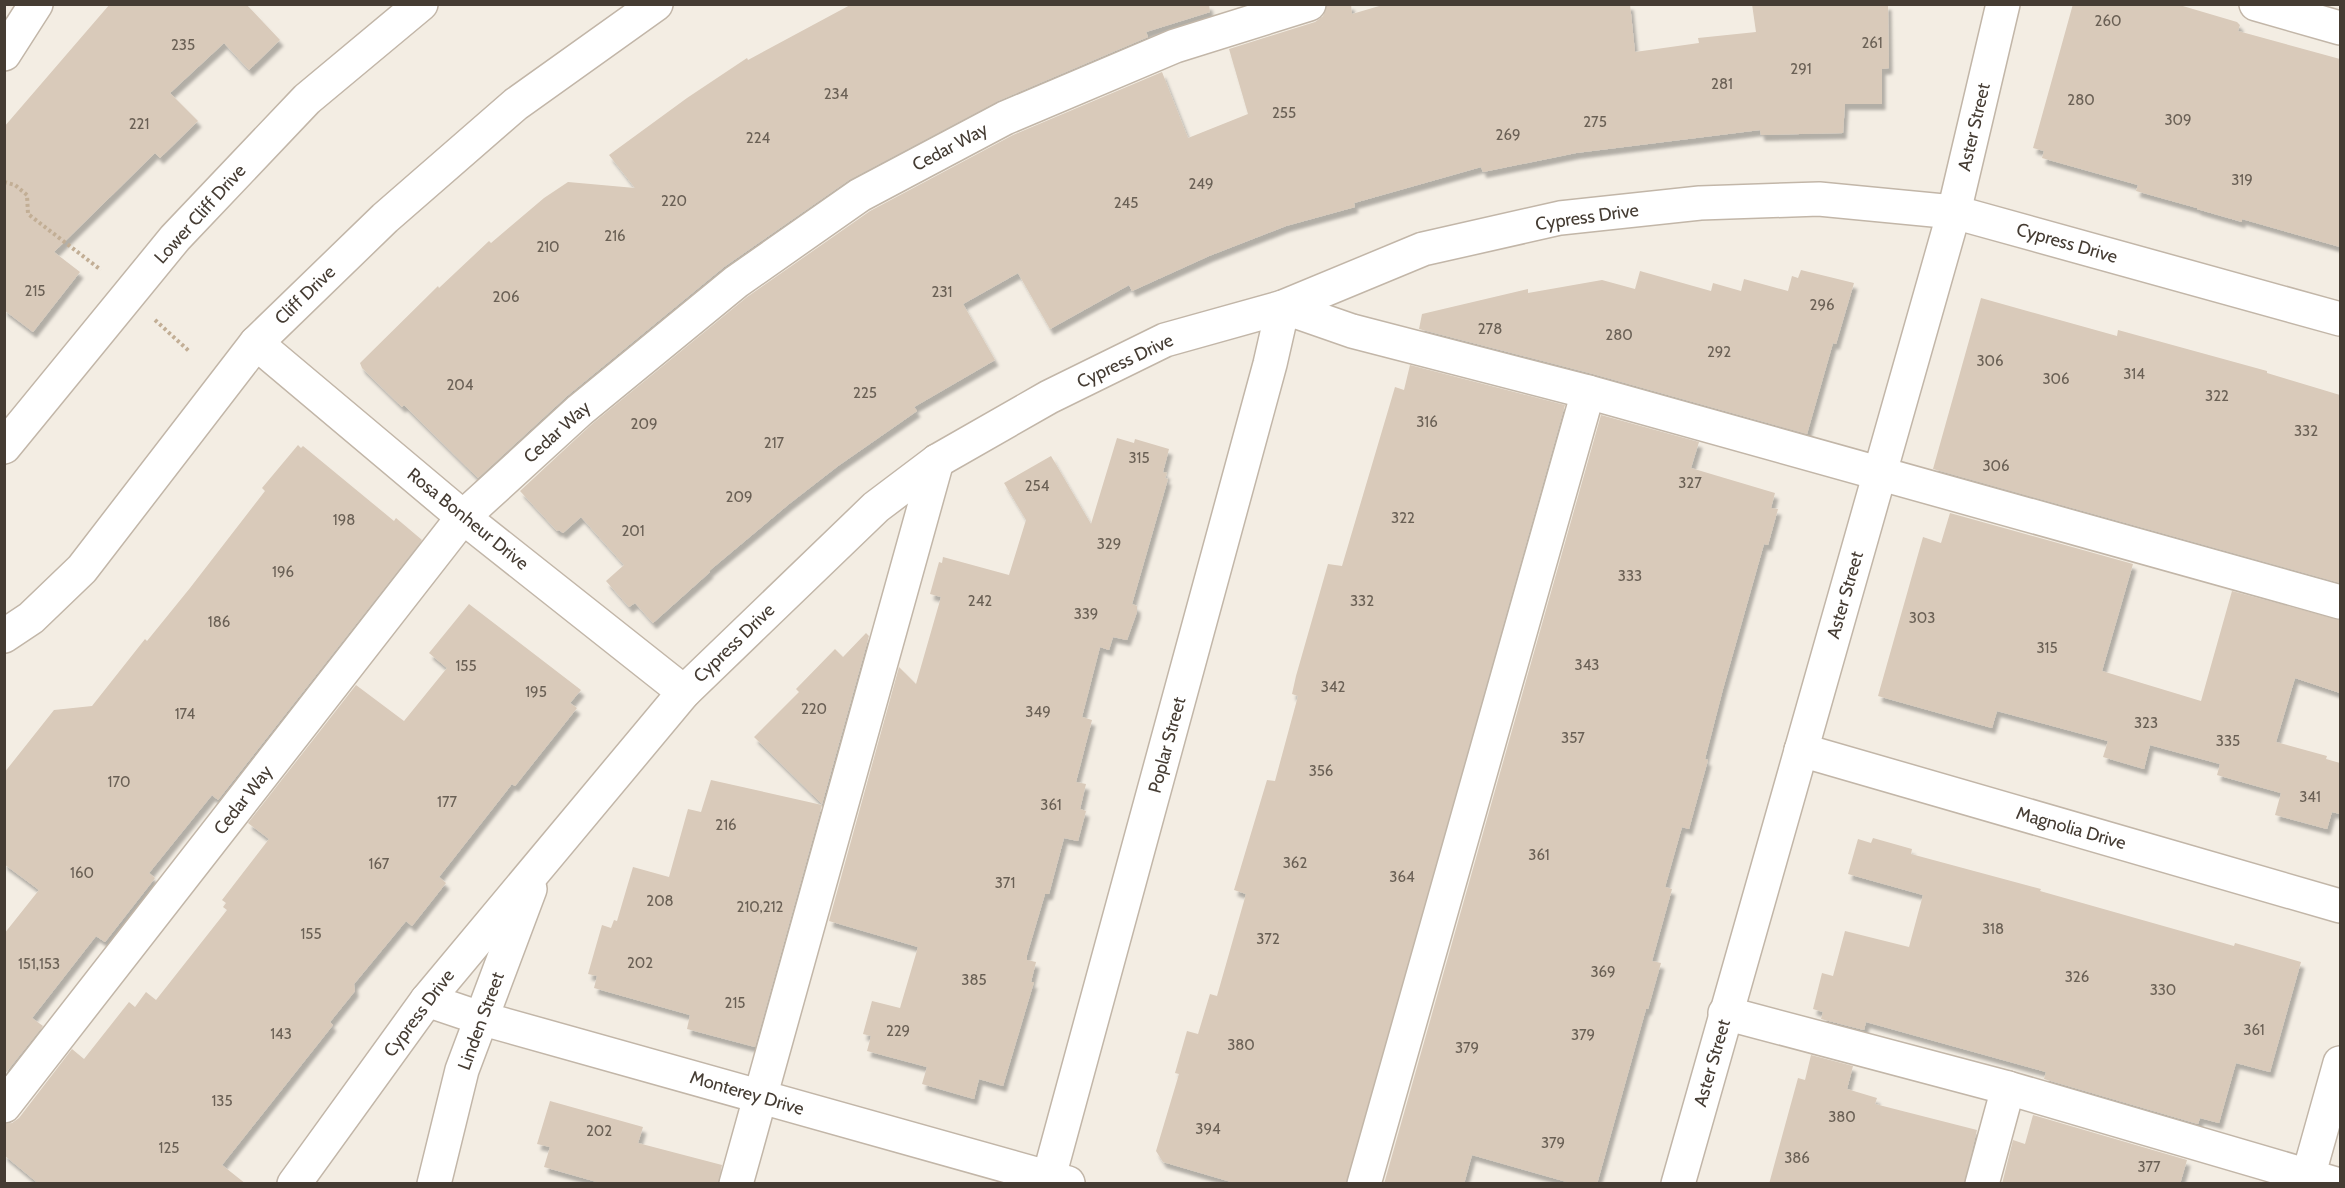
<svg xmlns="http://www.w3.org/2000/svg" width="2345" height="1188" font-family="Cabin,sans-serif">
<defs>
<filter id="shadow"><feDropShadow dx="3.5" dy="6" stdDeviation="1.5" flood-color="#0004"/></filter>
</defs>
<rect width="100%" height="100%" fill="#f3ede3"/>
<g fill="#d9caba" filter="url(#shadow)">
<path d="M110,4H246L280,40L249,70L224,43L170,93L198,121L160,158L155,153L54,252L80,272L33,332L4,310V127Z"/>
<path d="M852,4H1209L1210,12L1146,32L1148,37L998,101L849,180L724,267L567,396L478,478L404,405L402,407L362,368L360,363L438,286L439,288L489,241L491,243L544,198L568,182L635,188L609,155L687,98L747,58L748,60Z"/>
<path d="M1327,4H1351L1352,14L1386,4H1630L1635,52L1699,43L1698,38L1756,32L1752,4H1888L1889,68L1882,69V104H1845L1843,133L1761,135L1760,130L1576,153L1483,172L1481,167L1354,203L1355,207L1286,226L1209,256L1132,291L1129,285L1050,329L1018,273L963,304L995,360L914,407L917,411L838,466L789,504L709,571L710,572L653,623L635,603L629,607L606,581L624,565L581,517L563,533L559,530L557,531L520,491L592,424L747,297L870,211L1013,135L1162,72L1188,138L1248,114L1229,49L1315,22L1323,16Z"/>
<path d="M2073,4H2176L2237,22L2240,25L2238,31L2340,59V247L2242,219V222L2197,209V208L2136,191L2138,185L2042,158L2044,151L2033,148Z"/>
<path d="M1801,270L1854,283L1836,344L1833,343L1807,434L1593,374L1419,329L1422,314L1528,289V293L1602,280L1635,289L1640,271L1711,291L1713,283L1741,291L1744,279L1788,291L1792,276L1798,278Z"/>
<path d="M1981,298L2117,336L2118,330L2267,371V373L2340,395V583L1933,469Z"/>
<path d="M1410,365L1565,405L1346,1184H1238L1163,1162L1156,1151L1179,1074L1175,1073L1187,1031L1198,1034L1210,994L1217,996L1246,894L1234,890L1267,780L1275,781L1298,696L1292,694L1296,676L1328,564L1342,566L1395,387L1404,390Z"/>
<path d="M1601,415L1699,442L1691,468L1775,493L1771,508L1778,509L1768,545L1764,544L1723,689L1705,759L1708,760L1689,829L1682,827L1665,887L1672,889L1652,961L1661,963L1648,1009H1646L1597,1184H1574L1472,1155L1464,1184H1384Z"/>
<path d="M1117,438L1134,443L1135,439L1169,449L1163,472L1167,473L1165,478L1168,479L1132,604L1137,606V612L1127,640L1113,637L1109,650L1100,647L1082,717L1092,720L1076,782L1086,784L1080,809L1086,811L1078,841L1064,838L1049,894H1045L1027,955V960L1036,962L1031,982H1034L1003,1086L979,1079L974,1099L922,1084L927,1067L867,1051L871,1036L863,1034L872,1001L900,1008L918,947L829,921L899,667L916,684L941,597L930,594L939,562L942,563L943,557L1009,575L1026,520L1004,483L1051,456L1091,524Z"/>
<path d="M298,445L301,448L303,446L394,521L396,518L422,540L218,800L212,795L149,873L155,878L105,942L96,936L32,1018L43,1026L4,1075V934L39,890L4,864V773L54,710L92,706L145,639L147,641L190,588L265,491L262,488Z"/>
<path d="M1950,513L2133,564L2102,671L2201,701L2232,591L2340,620V693L2295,678L2276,742L2327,756L2326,759L2340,763V814L2332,812L2327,829L2275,815L2281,793L2217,775L2220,764L2150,745L2144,769L2103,757L2108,741L1997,711L1992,728L1878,696L1923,537L1941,543Z"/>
<path d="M469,604L581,690L570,703L577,708L515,786L512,784L439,877L446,883L412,926L406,921L354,984L355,991L330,1022L333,1025L222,1165L246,1184H39L4,1155V1124L12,1123L19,1118L72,1049L84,1059L129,1002L135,1007L146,992L156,1000L227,910L223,907L226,903L222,900L269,839L248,823L356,685L404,721L447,668L429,653Z"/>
<path d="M866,633L869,636L822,804L754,737L799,692L796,689L835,649L843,657Z"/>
<path d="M711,780L822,805L755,1047L687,1029L690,1015L594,988L597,976L588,974L602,925L611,928L614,920L617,921L633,867L669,877L688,809L701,812Z"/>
<path d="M1873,838L1912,849L1911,854L2041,889L2040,891L2234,946L2235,943L2301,962L2270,1072L2236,1063L2219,1123L2200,1118L2198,1124L2044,1079L2046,1072L1866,1022L1864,1030L1821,1019L1823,1012L1813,1009L1822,973L1833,976L1845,931L1909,947L1923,895L1848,874L1858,839L1871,843Z"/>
<path d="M1811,1055L1853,1066L1847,1089L1877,1098L1875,1104L1977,1130L1964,1184H1769L1798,1078L1805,1080Z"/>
<path d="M550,1101L643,1127L638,1143L722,1165L718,1184H604L544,1167L550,1147L537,1144Z"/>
<path d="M2033,1115L2187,1160L2180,1184H2002L2013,1140L2025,1144Z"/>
</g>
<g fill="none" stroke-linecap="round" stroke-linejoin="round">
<g stroke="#c2b6a8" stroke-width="36">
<g id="minor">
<path d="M2256,4L2340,28"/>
<path d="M4,54L36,4"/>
<path d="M256,343L463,517L684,692"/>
<path d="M4,447L175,238L307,99L421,4"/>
<path d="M4,636L31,618L82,569L256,343L385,218L516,104L656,4"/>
<path d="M1801,750L2340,906"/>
<path d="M427,1000L480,1018L1068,1183"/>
<path d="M1725,1013L2008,1088L2336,1184"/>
<path d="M4,1106L463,517L580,410L736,282L860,195L1005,118L1175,46L1309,4"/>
<path d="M294,1184L427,1000L684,692L876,507L937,461L1049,397L1165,340L1283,307L1423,249L1560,218L1700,203L1819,199L1954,212L2340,319"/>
<path d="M434,1184L462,1070L530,889"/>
<path d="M736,1184L937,461"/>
<path d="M1047,1184L1270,364L1283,307L1352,331L1588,392L2340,602"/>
<path d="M1364,1184L1588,392"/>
<path d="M1678,1184L1954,212L2003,4"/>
<path d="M1982,1184L2008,1088"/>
<path d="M2306,1184L2340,1063"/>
</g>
</g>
<g stroke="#c2ae95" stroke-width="4" stroke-dasharray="3 3" stroke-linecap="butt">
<path d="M4,182L15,185L27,195L28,214L101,270"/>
<path d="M155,320L190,352"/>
</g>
<use href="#minor" stroke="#fff" stroke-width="33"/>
</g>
<g text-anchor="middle" stroke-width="4.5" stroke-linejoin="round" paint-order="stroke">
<g font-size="15" fill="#6a6055">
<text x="2108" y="26">260</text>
<text x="1872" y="48">261</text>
<text x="183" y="50">235</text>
<text x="1801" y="74">291</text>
<text x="1722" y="89">281</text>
<text x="836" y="99">234</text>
<text x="2081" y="105">280</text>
<text x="1284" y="118">255</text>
<text x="2178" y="125">309</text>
<text x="1595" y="127">275</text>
<text x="139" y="129">221</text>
<text x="1508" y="140">269</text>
<text x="758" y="143">224</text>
<text x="2242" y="185">319</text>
<text x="1201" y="189">249</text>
<text x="674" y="206">220</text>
<text x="1126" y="208">245</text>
<text x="615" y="241">216</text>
<text x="548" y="252">210</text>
<text x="35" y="296">215</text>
<text x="942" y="297">231</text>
<text x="506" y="302">206</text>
<text x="1822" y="310">296</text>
<text x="1490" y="334">278</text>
<text x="1619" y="340">280</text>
<text x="1719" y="357">292</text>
<text x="1990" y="366">306</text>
<text x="2134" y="379">314</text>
<text x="2056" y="384">306</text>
<text x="460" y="390">204</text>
<text x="865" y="398">225</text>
<text x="2217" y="401">322</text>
<text x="1427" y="427">316</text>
<text x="644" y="429">209</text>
<text x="2306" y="436">332</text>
<text x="774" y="448">217</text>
<text x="1139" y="463">315</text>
<text x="1996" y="471">306</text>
<text x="1690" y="488">327</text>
<text x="1037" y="491">254</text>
<text x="739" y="502">209</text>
<text x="1403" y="523">322</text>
<text x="344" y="525">198</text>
<text x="633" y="536">201</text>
<text x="1109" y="549">329</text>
<text x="283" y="577">196</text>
<text x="1630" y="581">333</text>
<text x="980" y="606">242</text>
<text x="1362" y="606">332</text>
<text x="1086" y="619">339</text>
<text x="1922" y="623">303</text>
<text x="219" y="627">186</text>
<text x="2047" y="653">315</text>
<text x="1587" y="670">343</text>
<text x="466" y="671">155</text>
<text x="1333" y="692">342</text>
<text x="536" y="697">195</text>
<text x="814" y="714">220</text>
<text x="1038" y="717">349</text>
<text x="185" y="719">174</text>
<text x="2146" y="728">323</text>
<text x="1573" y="743">357</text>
<text x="2228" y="746">335</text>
<text x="1321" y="776">356</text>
<text x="119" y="787">170</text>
<text x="2310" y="802">341</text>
<text x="447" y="807">177</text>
<text x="1051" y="810">361</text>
<text x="726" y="830">216</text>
<text x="1539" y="860">361</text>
<text x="1295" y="868">362</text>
<text x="379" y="869">167</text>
<text x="82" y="878">160</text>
<text x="1402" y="882">364</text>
<text x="1005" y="888">371</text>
<text x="660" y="906">208</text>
<text x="760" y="912">210,212</text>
<text x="1993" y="934">318</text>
<text x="311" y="939">155</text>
<text x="1268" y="944">372</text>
<text x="640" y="968">202</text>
<text x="39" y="969">151,153</text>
<text x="1603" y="977">369</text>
<text x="2077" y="982">326</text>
<text x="974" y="985">385</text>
<text x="2163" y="995">330</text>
<text x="735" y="1008">215</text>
<text x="2254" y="1035">361</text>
<text x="898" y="1036">229</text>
<text x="281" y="1039">143</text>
<text x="1583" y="1040">379</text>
<text x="1241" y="1050">380</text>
<text x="1467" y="1053">379</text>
<text x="222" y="1106">135</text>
<text x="1842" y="1122">380</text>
<text x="1208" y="1134">394</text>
<text x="599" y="1136">202</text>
<text x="1553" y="1148">379</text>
<text x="169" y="1153">125</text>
<text x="1797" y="1163">386</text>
<text x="2149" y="1172">377</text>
</g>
<g font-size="18" fill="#453c33" stroke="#fff">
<text transform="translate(1974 127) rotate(-77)" y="6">Aster Street</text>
<text transform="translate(950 147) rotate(-28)" y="6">Cedar Way</text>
<text transform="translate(200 214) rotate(-48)" y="6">Lower Cliff Drive</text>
<text transform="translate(1587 217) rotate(-8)" y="6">Cypress Drive</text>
<text transform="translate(2067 243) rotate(16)" y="6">Cypress Drive</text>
<text transform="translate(305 295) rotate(-44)" y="6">Cliff Drive</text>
<text transform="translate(1125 361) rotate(-25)" y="6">Cypress Drive</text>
<text transform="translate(557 432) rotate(-42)" y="6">Cedar Way</text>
<text transform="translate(468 519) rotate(39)" y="6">Rosa Bonheur Drive</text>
<text transform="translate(1845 595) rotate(-74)" y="6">Aster Street</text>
<text transform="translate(734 643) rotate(-44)" y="6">Cypress Drive</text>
<text transform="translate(1167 745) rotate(-75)" y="6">Poplar Street</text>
<text transform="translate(243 800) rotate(-52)" y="6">Cedar Way</text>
<text transform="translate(2071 828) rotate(16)" y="6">Magnolia Drive</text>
<text transform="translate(419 1013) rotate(-53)" y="6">Cypress Drive</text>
<text transform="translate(481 1021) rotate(-70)" y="6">Linden Street</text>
<text transform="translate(1712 1063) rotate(-74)" y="6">Aster Street</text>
<text transform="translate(747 1093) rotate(16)" y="6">Monterey Drive</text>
</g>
</g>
<rect width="2345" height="1188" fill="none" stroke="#453c33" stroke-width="12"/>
</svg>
